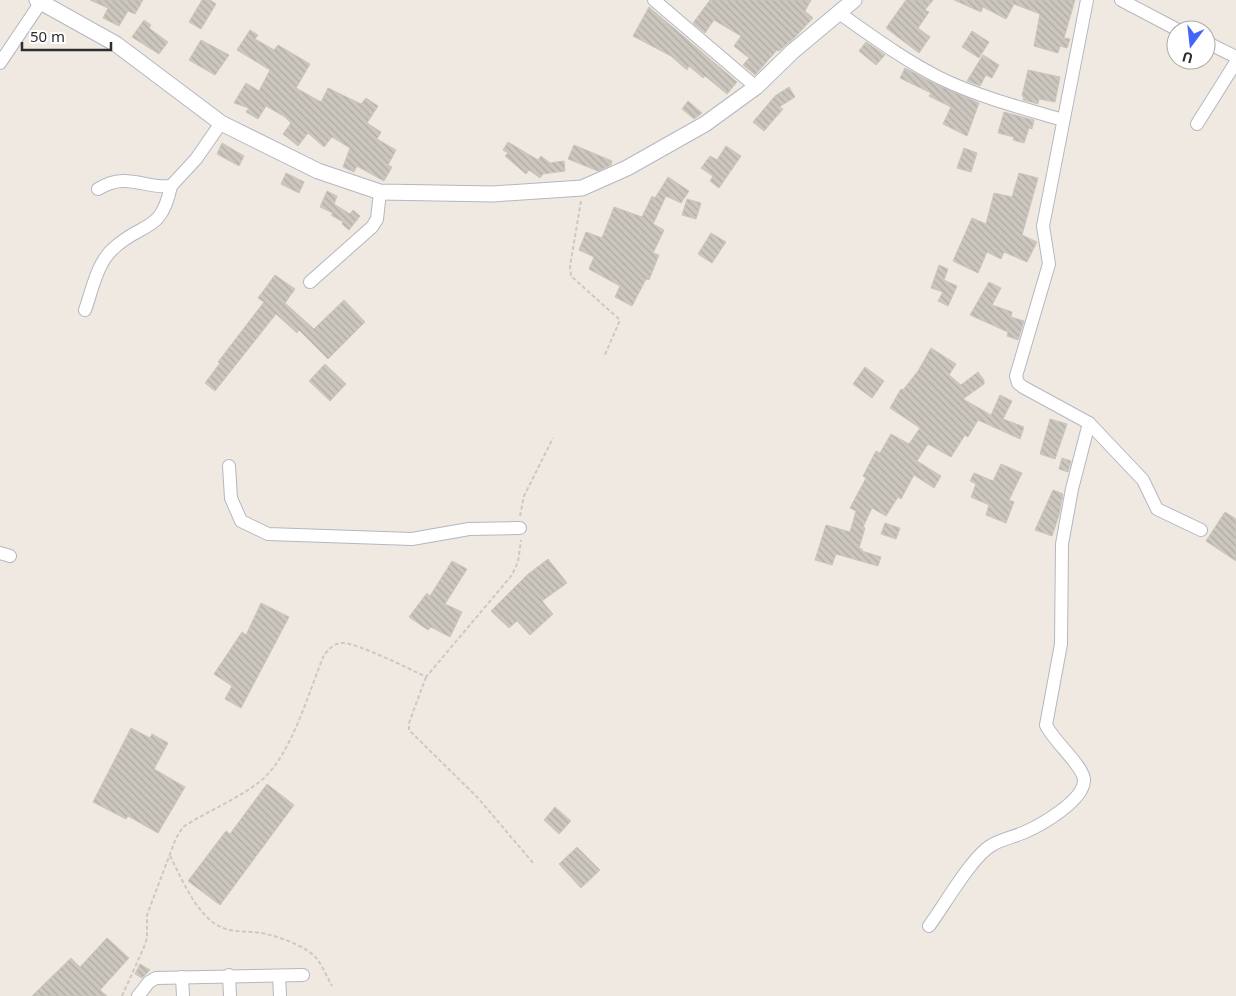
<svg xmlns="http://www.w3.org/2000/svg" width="1236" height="996" font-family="'Noto Sans',sans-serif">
<defs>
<pattern id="building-back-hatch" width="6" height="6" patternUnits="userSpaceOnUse" patternTransform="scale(1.25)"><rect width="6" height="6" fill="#cbc7bf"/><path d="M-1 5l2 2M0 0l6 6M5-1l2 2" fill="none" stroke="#afaba4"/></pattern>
</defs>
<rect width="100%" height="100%" fill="#efe9e1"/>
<g fill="url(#building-back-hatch)" stroke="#cbc5ba">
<path d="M90,0H143L135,14L128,11L119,26L103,18L108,8Z"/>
<path d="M202,0H210L216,4L201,29L189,22Z"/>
<path d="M710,0H811L805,11L813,18L794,38L779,51L777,50L755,75L743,65L749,58L734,46L741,36L714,20L705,33L693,23Z"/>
<path d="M906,0H933L925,10L929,12L918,28L930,37L919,53L886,28Z"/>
<path d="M954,0H1075L1064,38L1070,39L1067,48L1060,46L1058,53L1034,46L1040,14L1014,4L1006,19L983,7L981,12Z"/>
<path d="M649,7L737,82L727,94L705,76L703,78L689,66L687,70L671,56L633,36Z"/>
<path d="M144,20L151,25L149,28L168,42L159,54L132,37Z"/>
<path d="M250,30L258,35L255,39L274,50L278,45L310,64L296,88L321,102L328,88L361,104L366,98L378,106L367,123L381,132L377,139L396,150L388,165L392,167L384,181L357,166L354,172L343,167L350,148L332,137L324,147L308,133L298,146L283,134L291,123L285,117L266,106L258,119L246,112L249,108L234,103L246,83L259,91L270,70L237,50Z"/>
<path d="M972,31L989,42L979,58L962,47Z"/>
<path d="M201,40L229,55L215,75L189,60Z"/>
<path d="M866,42L885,55L876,65L859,51Z"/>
<path d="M983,55L999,65L992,78L986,75L980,86L967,81Z"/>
<path d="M905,68L937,85L979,103L967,136L943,124L951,107L929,96L931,93L900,78Z"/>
<path d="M1028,70L1060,77L1055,102L1039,99L1038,104L1023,100L1024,97L1022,96Z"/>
<path d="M789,87L795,97L779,107L783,109L764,131L753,122L775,96Z"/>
<path d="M688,101L702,113L694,119L682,109Z"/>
<path d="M1004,112L1034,120L1032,129L1029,128L1024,143L1013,140L1014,137L998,133Z"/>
<path d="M508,142L538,160L541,156L550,163L564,161L565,171L543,174L540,178L529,170L526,174L505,156L508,153L503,150Z"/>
<path d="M222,143L244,156L239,166L217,154Z"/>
<path d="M574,145L612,161L611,165L598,171L568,159Z"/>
<path d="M726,146L741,156L719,188L710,181L713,176L701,168L710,156L717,160Z"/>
<path d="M964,148L977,153L971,172L957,168Z"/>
<path d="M286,173L304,182L299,193L281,184Z"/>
<path d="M1019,173L1038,178L1022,235L1037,242L1027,262L1004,252L1001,259L987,252L978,273L953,261L972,218L986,224L994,193L1012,197Z"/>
<path d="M668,177L689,191L681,203L666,196L653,224L664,230L653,253L659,255L649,280L646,279L632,306L615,297L620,286L589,269L594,257L579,250L586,232L602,238L614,207L642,217L652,196L655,198Z"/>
<path d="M327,191L337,196L334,204L350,214L353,210L360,216L349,230L342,224L343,222L331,215L333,213L320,207Z"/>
<path d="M687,199L701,203L696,219L682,215Z"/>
<path d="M711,233L726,242L712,263L698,254Z"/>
<path d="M939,265L948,269L944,280L957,286L948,306L938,301L943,292L931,288Z"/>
<path d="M275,275L295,289L285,303L314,329L344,300L365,322L328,359L299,330L297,333L276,314L215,391L205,383L220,363L218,362L264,302L258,298Z"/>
<path d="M989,282L1001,288L992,305L1012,312L1011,317L1024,321L1018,340L1007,336L1008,332L970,315Z"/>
<path d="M931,348L956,364L949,375L961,385L978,372L984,380V384L963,399L991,415L1000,395L1012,401L1003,419L1024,427L1020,439L978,420L968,437L965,435L951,457L928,444L917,461L941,476L934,488L914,475L901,499L898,497L886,516L872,508L863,527L865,528L859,548L862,549V551L881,557L878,566L836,554L832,565L815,560L826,525L850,532L856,511L850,508L866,478L863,476L876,451L880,453L891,434L909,444L920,428L890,408L901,389L903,390L918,371Z"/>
<path d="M325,364L346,384L330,401L309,381Z"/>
<path d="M865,367L884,381L872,398L853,384Z"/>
<path d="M1050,419L1067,424L1055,459L1040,454Z"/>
<path d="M1062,458L1071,461L1068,472L1059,469Z"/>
<path d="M1001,464L1022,473L1009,500L1014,502L1006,523L986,515L989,505L971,497L976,484L970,481L974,473L993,481Z"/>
<path d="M1053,490L1063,494L1059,515L1052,536L1035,530Z"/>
<path d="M1225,512L1236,519V561L1206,541Z"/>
<path d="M885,523L900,528L896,539L881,534Z"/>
<path d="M548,559L567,583L542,601L553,614L530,635L517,621L509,628L491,611L527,575Z"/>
<path d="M452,561L467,569L445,604L462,612L450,637L431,627L428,630L409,617L427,593L430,596Z"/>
<path d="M261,603L289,617L241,708L225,699L232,686L214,674L242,632L246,635Z"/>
<path d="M131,728L150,738L152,734L168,743L154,769L185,787L158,833L128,816L126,819L93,802Z"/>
<path d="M267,784L294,805L220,905L188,881L226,831L230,834Z"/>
<path d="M555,807L571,821L559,834L544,820Z"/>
<path d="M577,847L600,870L581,888L559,864Z"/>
<path d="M107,938L129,958L100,990L107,996H32L71,958L80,967Z"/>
<path d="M140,964L150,970L142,978L135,974Z"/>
</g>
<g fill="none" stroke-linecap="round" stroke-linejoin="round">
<g stroke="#b4b7c1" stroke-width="14">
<g id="minor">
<path d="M654,0L756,87"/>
<path d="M1121,0L1178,30"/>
<path d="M839,13C872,36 904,60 940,78C979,97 1022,108 1063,120"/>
<path d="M1206,42L1236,57"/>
<path d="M0,63L41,2"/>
<path d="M1197,124L1236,62"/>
<path d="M98,189C127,171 144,189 171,186L196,159L221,123"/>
<path d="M310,282L372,227L377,219L380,192"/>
<path d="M85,310C92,291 97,262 114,248C143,221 161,234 171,186"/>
<path d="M1089,423L1143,480L1157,509L1201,530"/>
<path d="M229,466L231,498L241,521L268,534L412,539L469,529L520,528"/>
<path d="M0,553L10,556"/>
<path d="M929,926C944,906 972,856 992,845C1002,839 1014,837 1025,832C1041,825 1083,801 1084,781C1085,767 1053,741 1046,725L1061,644L1062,544L1072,489L1089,423L1023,387L1018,383L1016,376L1049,264L1043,226L1087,0"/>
<path d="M229,975L230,996"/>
<path d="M279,976L280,996"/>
<path d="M182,977L183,996"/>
<path d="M138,996L149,982L156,978L303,975"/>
</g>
</g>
<g stroke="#b4b7c1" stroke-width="17">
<path id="tertiary" d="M37,0L116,44L221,123L318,171L380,192L493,194L582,188L627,168L705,124L756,87L792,52L854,0"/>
</g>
<g stroke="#c9c9c9" stroke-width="2" stroke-dasharray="4 2.5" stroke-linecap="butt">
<path d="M581,201L570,266L571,276L620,320L604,357"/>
<path d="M520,516L524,496L553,438"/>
<path d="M426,677L409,723V730L478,798L534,864"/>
<path d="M170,856C181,877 191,902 208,918C226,936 245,929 266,934C280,937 308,947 317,959C323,967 327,977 332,986"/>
<path d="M122,996L144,947L147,938V915L176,838L183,827C209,810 239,799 263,779C292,753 309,691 324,655C329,649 334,643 343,643C357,643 410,669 426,677L512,575L518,562L521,540"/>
</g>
<use href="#minor" stroke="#fff" stroke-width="12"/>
<use href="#tertiary" stroke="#fff" stroke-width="15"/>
</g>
<g transform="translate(1191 45) rotate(195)"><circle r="24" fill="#ffffff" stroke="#ababab"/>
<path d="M0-4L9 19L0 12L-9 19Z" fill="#4264fb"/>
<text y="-8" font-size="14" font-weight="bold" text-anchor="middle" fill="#2e2e2e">U</text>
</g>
<path d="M22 42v8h89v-8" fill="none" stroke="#2e2e2e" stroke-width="2.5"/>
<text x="30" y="42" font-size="15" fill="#2e2e2e" stroke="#ffffff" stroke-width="4" paint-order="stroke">50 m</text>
</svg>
